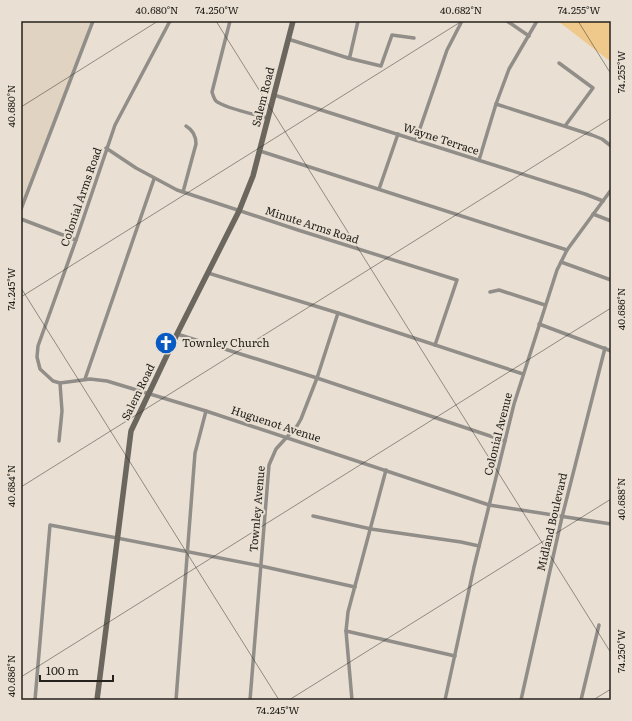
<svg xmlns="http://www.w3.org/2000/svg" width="632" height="721" font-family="Literata,serif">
<rect width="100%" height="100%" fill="#e9e0d3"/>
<path fill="#e0d3c1" d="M21,21H91L21,214Z"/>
<path fill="#efc88b" d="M558,21H611V62Z"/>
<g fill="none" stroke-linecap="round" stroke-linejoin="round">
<g stroke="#918d88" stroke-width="3.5">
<path d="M170,21L115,125L76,240L38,346L37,357L40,369L53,381L60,383L90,379L107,381L206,411L489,505L611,524"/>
<path d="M230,21L212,92C213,95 214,99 216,101C224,108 257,115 268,118"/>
<path d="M507,21L529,36"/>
<path d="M288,39L348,58L381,66L392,35L414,38"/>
<path d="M348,58L350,56L358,21"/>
<path d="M559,63L593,88L565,126"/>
<path d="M274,95L585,194L603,201"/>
<path d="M496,104L592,135L602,139L611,146"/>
<path d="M416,140L447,50L462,21"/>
<path d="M106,148L136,168L177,190L298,230L457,280L435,345"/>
<path d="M260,151L567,250"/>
<path d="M479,160L496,104L509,69L537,21"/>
<path d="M379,189L398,134"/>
<path d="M183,192L196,144C196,136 193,130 186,126"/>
<path d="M21,209L93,21"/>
<path d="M593,214L611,221"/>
<path d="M21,219L76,240"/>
<path d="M561,262L611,280"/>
<path d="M208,273L338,313L523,374"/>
<path d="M490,292L499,290L545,305"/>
<path d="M539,324L611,351"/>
<path d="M177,334L317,378L505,441"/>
<path d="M85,379L154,179"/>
<path d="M59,441L62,411L60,383"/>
<path d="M313,516L371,529L461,542L479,546"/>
<path d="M346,631L455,656"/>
<path d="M35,700L50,525L261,566L355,587"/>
<path d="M176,700L195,453L206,411"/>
<path d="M250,700L269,465L276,449L297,426L301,419L317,378L338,313"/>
<path d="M352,700L346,631L348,612L386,470"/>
<path d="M445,700L474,567L514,404L557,270L567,250L611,190"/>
<path d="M521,700L562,517L605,348"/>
<path d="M581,700L599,625"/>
</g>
<path stroke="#6b665e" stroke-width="5.5" d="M97,700L131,431L177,334L239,211L253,176L293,21"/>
</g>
<path fill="none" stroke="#25221d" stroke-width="1" stroke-opacity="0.45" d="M216,21L611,653M578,21L611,74M21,107L158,21M21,288L279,700M21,297L462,21M21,487L611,118M21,677L611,308M289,700L611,499M593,700L611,689"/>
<defs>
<g id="church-disc" transform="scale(1.15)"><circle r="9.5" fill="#075ac4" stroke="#e9e0d3"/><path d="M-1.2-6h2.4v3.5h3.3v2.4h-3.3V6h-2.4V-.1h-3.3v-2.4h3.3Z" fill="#fff"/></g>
</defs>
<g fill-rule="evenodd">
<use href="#church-disc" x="166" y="343"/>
</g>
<g text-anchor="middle" stroke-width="4" stroke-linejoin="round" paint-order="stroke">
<g font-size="11" fill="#25221d" stroke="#e9e0d3">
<text transform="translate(263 97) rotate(-76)" y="4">Salem Road</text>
<text transform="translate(441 139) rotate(18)" y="4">Wayne Terrace</text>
<text transform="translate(81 197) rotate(-71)" y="4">Colonial Arms Road</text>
<text transform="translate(312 225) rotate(18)" y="4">Minute Arms Road</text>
<text transform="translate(138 392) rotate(-64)" y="4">Salem Road</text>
<text transform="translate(276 424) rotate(18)" y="4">Huguenot Avenue</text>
<text transform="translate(498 434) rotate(-76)" y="4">Colonial Avenue</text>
<text transform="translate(257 509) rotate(-85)" y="4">Townley Avenue</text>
<text transform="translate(552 522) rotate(-77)" y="4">Midland Boulevard</text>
</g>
<g font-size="11" fill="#25221d" stroke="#e9e0d3" text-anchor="start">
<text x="182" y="347">Townley Church</text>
</g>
</g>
<rect width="632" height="721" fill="none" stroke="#e9e0d3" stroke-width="44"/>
<path d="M40 675v6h73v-6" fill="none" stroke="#25221d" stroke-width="2"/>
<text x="46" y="675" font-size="12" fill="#25221d" stroke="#e9e0d3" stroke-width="3" paint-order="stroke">100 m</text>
<rect x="22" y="22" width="588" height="677" fill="none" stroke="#25221d" stroke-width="1.5"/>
<g font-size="10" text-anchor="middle" fill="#25221d">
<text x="157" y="14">40.680°N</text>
<text x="217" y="14">74.250°W</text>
<text x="461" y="14">40.682°N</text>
<text x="579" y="14">74.255°W</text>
<text transform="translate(621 72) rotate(-90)" y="4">74.255°W</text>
<text transform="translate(11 106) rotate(-90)" y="4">40.680°N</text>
<text transform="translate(11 289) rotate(-90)" y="4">74.245°W</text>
<text transform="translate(621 309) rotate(-90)" y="4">40.686°N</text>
<text transform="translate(11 486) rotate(-90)" y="4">40.684°N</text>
<text transform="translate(621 499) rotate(-90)" y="4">40.688°N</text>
<text transform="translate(621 651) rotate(-90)" y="4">74.250°W</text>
<text transform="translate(11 676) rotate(-90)" y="4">40.686°N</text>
<text x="278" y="714">74.245°W</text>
</g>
</svg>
